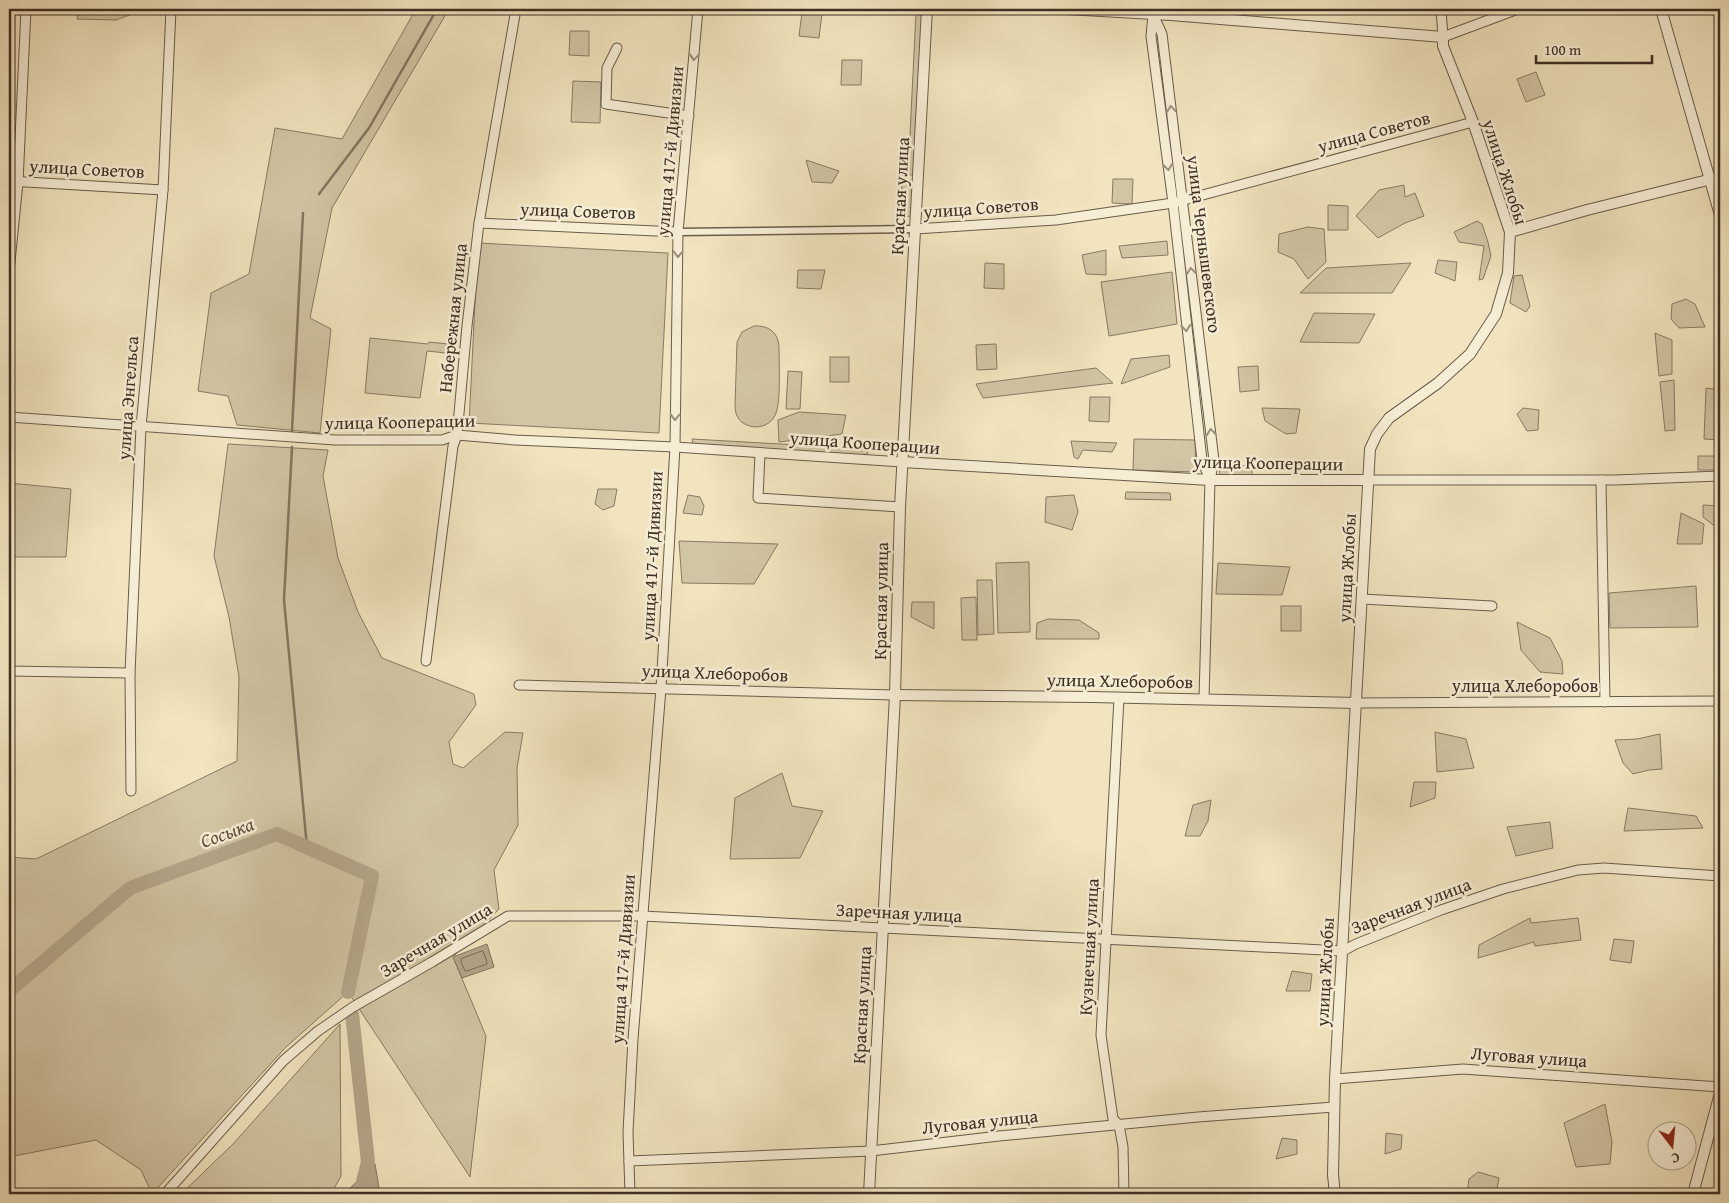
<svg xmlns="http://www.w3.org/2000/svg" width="1729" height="1203" font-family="'Gentium Book Plus',serif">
<rect width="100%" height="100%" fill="#f1e4be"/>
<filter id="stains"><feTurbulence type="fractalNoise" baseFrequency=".004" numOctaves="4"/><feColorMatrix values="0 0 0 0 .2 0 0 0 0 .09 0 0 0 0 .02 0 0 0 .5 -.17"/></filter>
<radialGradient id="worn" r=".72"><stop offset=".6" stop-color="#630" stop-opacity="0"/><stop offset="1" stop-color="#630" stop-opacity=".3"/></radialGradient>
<g fill="#d2c5a4" stroke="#887a64">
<path d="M79,9H136L135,13L116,20L77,19Z"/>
<path d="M416,9H449L332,208L310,318L331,329L320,433L237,425L228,396L198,391L211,293L249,274L275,128L342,139Z"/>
<path d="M802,12L822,14L819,38L799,36Z"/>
<path d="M916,13L923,17L914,175H908Z"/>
<path d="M570,31H589V56L569,55Z"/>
<path d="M842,60H862L861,85H841Z"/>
<path d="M1536,72L1545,95L1526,102L1517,79Z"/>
<path d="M573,81L601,82L600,123L571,122Z"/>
<path d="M806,160L839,171L832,183L812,182Z"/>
<path d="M1113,179H1133L1132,204L1112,203Z"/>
<path d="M902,181L915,182L912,216L901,217Z"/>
<path d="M1404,185L1405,197L1415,193L1424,216L1405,223L1378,238L1356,216L1379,190Z"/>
<path d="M1328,205L1348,206V230H1328Z"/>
<path d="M1477,221L1482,224L1488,242L1491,256L1483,279L1479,280L1484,246L1459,242L1454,232Z"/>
<path d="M1308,227L1324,229L1326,262L1308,279L1294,259L1278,252L1279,234Z"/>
<path d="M1167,241L1168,255L1122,258L1119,246Z"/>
<path d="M478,243L668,253L659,433L469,423Z"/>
<path d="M1106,250V275L1086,274L1082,255Z"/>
<path d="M1438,260L1457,262L1455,281L1435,273Z"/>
<path d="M985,263L1004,264V289L984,288Z"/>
<path d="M1411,263L1392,293H1300L1326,268Z"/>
<path d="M798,270H825L821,289L797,288Z"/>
<path d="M1172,272L1177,324L1109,336L1101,282Z"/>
<path d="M1522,275L1530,306L1526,312L1510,303L1514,276Z"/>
<path d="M1686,299L1695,304L1705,327L1679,328L1671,319L1672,304Z"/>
<path d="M1314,313L1375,314L1359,343L1300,342Z"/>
<path d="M754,326C768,325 778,332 779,346C779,362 781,400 776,413C772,425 758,430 747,425C739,422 735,415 735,406L737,342L742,332Z"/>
<path d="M1655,333L1672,340V374L1659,376Z"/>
<path d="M370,338L428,344L429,342L448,344L446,353L427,351L420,398L365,393Z"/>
<path d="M996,344L997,369L977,370L976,345Z"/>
<path d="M1169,355L1170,367L1121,384L1131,359Z"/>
<rect x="830" y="357" width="19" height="25"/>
<path d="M1258,366L1259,390L1240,392L1238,367Z"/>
<path d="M1096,368L1113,383L983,398L976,384Z"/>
<path d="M788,371L802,372L800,409H786Z"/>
<path d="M1674,380L1675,430L1665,431L1660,382Z"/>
<path d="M1706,388L1720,390V440L1704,439Z"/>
<path d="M1090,397H1110L1109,422L1089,421Z"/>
<path d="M1262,408L1300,409L1296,433L1286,434L1265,421Z"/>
<path d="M1523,408L1539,410L1538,430L1527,431L1517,414Z"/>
<path d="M799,412L846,415L842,434L779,442L778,420Z"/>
<path d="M692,439L869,449L866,457L693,446Z"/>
<path d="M1134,439L1195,440L1196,472L1133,470Z"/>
<path d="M1071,441L1117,443L1112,452L1083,450L1078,459L1074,457Z"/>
<path d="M228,444L328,450L323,476L338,558L358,612L382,658L474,694L476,705L449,742L453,764L463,768L505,732L523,733L517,768L518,825L494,870L499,909L453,957L486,1036L470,1177L348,992L286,1047L152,1194L141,1170L96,1140L9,1157V857L36,859L237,761L239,677L229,617L214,556Z"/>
<rect x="1698" y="456" width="22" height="14"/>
<path d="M1219,465L1252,466V477H1220Z"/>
<path d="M9,483L71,489L66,557H9Z"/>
<path d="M598,489H617L614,506L603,510L595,504Z"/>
<path d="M1126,492L1170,493L1171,500L1125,499Z"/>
<path d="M688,495L700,497L704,506L702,515L683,513Z"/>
<path d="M1074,495L1078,512L1072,530L1045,522L1046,497Z"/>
<path d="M1703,505L1720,506V520L1713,525L1703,517Z"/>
<path d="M1681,513L1704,524L1702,544H1677Z"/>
<path d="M679,541L778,544L754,584L682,583Z"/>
<path d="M1029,562L1030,632L998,633L996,563Z"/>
<path d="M1218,563L1290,567L1282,595L1216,594Z"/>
<path d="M977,580H992L994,634L978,635Z"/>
<path d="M1696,586L1698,627L1610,628L1609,593Z"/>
<path d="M976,597L977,640H962L961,598Z"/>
<path d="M912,602H934V629L911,617Z"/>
<rect x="1281" y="606" width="20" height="25"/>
<path d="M1048,619L1079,620L1099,633V639H1036L1037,623Z"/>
<path d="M1517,622L1550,638L1562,661L1563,674L1540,672L1521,650Z"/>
<path d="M1435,732L1466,739L1474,768L1437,772Z"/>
<path d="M1660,734L1662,769L1649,770L1633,774L1623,763L1615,740L1637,739Z"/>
<path d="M782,773L792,806L823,811L800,858L730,859L735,798Z"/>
<path d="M1414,782H1436L1435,798L1410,807Z"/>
<path d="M1211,800L1208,821L1200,836H1185L1193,805Z"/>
<path d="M1628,808L1696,816L1703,828L1624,831Z"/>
<path d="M1550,822L1553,848L1516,856L1507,827Z"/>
<path d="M1530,918L1531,923L1578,918L1581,940L1535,946L1534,942L1478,958L1479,945Z"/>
<path d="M1614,939L1634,941L1631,963L1610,960Z"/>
<path d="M1292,971L1312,974L1310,991H1286Z"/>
<path d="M340,1024L341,1176L331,1194H181L233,1144Z"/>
<path d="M1605,1104L1612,1142L1610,1164L1576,1167L1564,1123Z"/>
<path d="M1386,1133L1402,1135L1401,1149L1385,1154Z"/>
<path d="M1282,1138L1297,1140V1154L1276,1159Z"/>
<path d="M1478,1172L1499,1178L1496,1194H1467L1469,1179Z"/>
</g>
<g fill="#b4a68a" stroke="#847661">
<path d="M487,944L494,967L462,978L453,957Z"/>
<path d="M375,1164L380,1194H344Z"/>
</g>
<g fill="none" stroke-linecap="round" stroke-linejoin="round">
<path stroke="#786a57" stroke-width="1" d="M483,951L487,962V964L467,971H465L461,962V959Z"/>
<g stroke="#847661" stroke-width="2.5">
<path d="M319,194L369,128L437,9"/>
<path d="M292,431L303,213"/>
<path d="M292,447L284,600L307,847"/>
</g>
<g stroke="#b4a68a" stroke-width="14">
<path d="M9,991L130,888L277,834L372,876L348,992"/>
<path d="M352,1014L368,1162L360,1194"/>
</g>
<g stroke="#6a5c4a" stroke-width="9">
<path id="pedestrian" d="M678,232L915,229"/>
</g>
<g stroke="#6a5c4a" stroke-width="11">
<g id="minor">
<path d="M1441,9L1443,37L1518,9"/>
<path d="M1153,14L1162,34L1214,460L1210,480L1204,699"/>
<path d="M1153,15L1151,36L1173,203L1202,460L1210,480"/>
<path d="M617,48L607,68L606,104L689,116"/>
<path d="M9,181L163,190"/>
<path d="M479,223L678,232"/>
<path d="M915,229L1056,220L1173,203L1473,122"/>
<path d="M9,272L18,182L26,9"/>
<path d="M9,417L335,440H442L457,435L515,440L675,447L902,462"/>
<path d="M760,453L758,498L900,507"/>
<path d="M1367,480H1615L1720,476"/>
<path d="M1601,480L1605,702"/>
<path d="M1362,599L1492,606"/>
<path d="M426,661L453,446L457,435L467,326L479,223L516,9"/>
<path d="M9,671L130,673"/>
<path d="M519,685L895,695"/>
<path d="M1119,698L1101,1035L1113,1119L1119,1125L1123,1147L1124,1194"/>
<path d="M1357,703L1720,701"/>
<path d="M131,791L130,673L141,427L163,190L171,9"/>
<path d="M1335,1079L1463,1069L1720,1087"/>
<path d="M629,1161L871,1151L999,1136L1198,1117L1334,1107"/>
<path d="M165,1194L283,1061L318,1031L353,1007L432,962L508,916H642L1343,951L1356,944L1441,910L1503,889L1578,870L1604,868L1720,876"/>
<path d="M630,1194L628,1132L633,1039L661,688L675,447L678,232L698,9"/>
</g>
</g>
<g stroke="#6a5c4a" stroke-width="12">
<g id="tertiary">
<path d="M1067,9L1171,15L1443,37V46L1473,122L1510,232L1508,273L1496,314L1470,354L1438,383L1389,418L1377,434L1370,449L1335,1079L1333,1175L1335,1194"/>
<path d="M1661,9L1720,215"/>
<path d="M1510,232L1587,210L1720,177"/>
<path d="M902,462L1210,480H1367"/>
<path d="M895,695L1092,697L1357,703"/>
<path d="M869,1194L895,695L900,507L927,9"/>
<path d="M1693,1194L1720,1093"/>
</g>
</g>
<use href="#pedestrian" stroke="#f6edd5" stroke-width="6"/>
<use href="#minor" stroke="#f6edd5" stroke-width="9"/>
<use href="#tertiary" stroke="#f6edd5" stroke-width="10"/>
</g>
<defs><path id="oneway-chevron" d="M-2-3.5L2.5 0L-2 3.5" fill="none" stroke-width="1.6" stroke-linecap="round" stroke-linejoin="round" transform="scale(1.25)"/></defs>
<g stroke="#9a8e7c">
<use href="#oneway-chevron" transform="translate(694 57) rotate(95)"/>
<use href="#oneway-chevron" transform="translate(1171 109) rotate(-97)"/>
<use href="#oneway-chevron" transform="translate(1168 167) rotate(83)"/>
<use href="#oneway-chevron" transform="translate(678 254) rotate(91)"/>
<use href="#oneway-chevron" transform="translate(1191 271) rotate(-97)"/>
<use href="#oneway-chevron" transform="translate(1186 328) rotate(84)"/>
<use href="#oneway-chevron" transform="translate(675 417) rotate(91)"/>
<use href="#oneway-chevron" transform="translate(1211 432) rotate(-97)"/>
</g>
<g text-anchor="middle" stroke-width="5" stroke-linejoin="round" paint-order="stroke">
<g font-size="18" fill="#3d2f24" stroke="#f6edd5">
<text transform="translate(1374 132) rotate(-15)" y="6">улица Советов</text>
<text transform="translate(670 151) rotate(-85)" y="6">улица 417-й Дивизии</text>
<text transform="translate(87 169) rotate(3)" y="6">улица Советов</text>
<text transform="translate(1505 172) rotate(72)" y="6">улица Жлобы</text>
<text transform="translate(900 196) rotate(-87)" y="6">Красная улица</text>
<text transform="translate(981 208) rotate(-4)" y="6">улица Советов</text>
<text transform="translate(578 211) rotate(2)" y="6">улица Советов</text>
<text transform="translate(1204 244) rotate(83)" y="6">улица Чернышевского</text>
<text transform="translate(453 318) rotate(-84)" y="6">Набережная улица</text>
<text transform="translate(128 398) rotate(-86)" y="6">улица Энгельса</text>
<text transform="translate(400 422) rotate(-1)" y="6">улица Кооперации</text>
<text transform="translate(865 443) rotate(4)" y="6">улица Кооперации</text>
<text transform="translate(1268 463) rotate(1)" y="6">улица Кооперации</text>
<text transform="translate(652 556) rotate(-87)" y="6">улица 417-й Дивизии</text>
<text transform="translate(1347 568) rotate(-87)" y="6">улица Жлобы</text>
<text transform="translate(881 601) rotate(-89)" y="6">Красная улица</text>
<text transform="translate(715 673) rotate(2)" y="6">улица Хлеборобов</text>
<text transform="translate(1120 681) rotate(1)" y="6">улица Хлеборобов</text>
<text x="1525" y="692">улица Хлеборобов</text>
<text transform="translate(1411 906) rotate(-21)" y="6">Заречная улица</text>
<text transform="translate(899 913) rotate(3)" y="6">Заречная улица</text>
<text transform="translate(436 940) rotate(-31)" y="6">Заречная улица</text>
<text transform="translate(1089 947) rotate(-87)" y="6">Кузнечная улица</text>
<text transform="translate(623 959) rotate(-86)" y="6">улица 417-й Дивизии</text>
<text transform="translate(1325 972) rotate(-87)" y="6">улица Жлобы</text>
<text transform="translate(862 1005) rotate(-87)" y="6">Красная улица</text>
<text transform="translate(1529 1057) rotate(4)" y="6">Луговая улица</text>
<text transform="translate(980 1122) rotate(-6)" y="6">Луговая улица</text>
</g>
<g font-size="19" font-style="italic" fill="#5b4d3e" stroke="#f6edd5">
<text transform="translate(227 832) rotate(-20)" y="7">Сосыка</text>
</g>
</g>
<rect width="1729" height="1203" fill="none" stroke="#f1e4be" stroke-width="30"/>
<rect x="10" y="10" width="1709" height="1183" fill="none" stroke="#3d2f24" stroke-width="2.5"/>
<rect x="15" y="15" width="1699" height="1173" fill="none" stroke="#3d2f24"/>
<g transform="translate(1672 1146) rotate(164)"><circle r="24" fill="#f6edd5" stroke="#aca18e"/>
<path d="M0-4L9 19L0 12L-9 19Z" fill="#8f2418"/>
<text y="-8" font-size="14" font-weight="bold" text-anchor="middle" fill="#3d2f24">С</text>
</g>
<path d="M1536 55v8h116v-8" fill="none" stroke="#3d2f24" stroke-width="2.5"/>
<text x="1544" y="55" font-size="15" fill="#3d2f24" stroke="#f6edd5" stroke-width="4" paint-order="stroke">100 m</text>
<rect width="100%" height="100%" filter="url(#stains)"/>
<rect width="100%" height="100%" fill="url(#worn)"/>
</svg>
